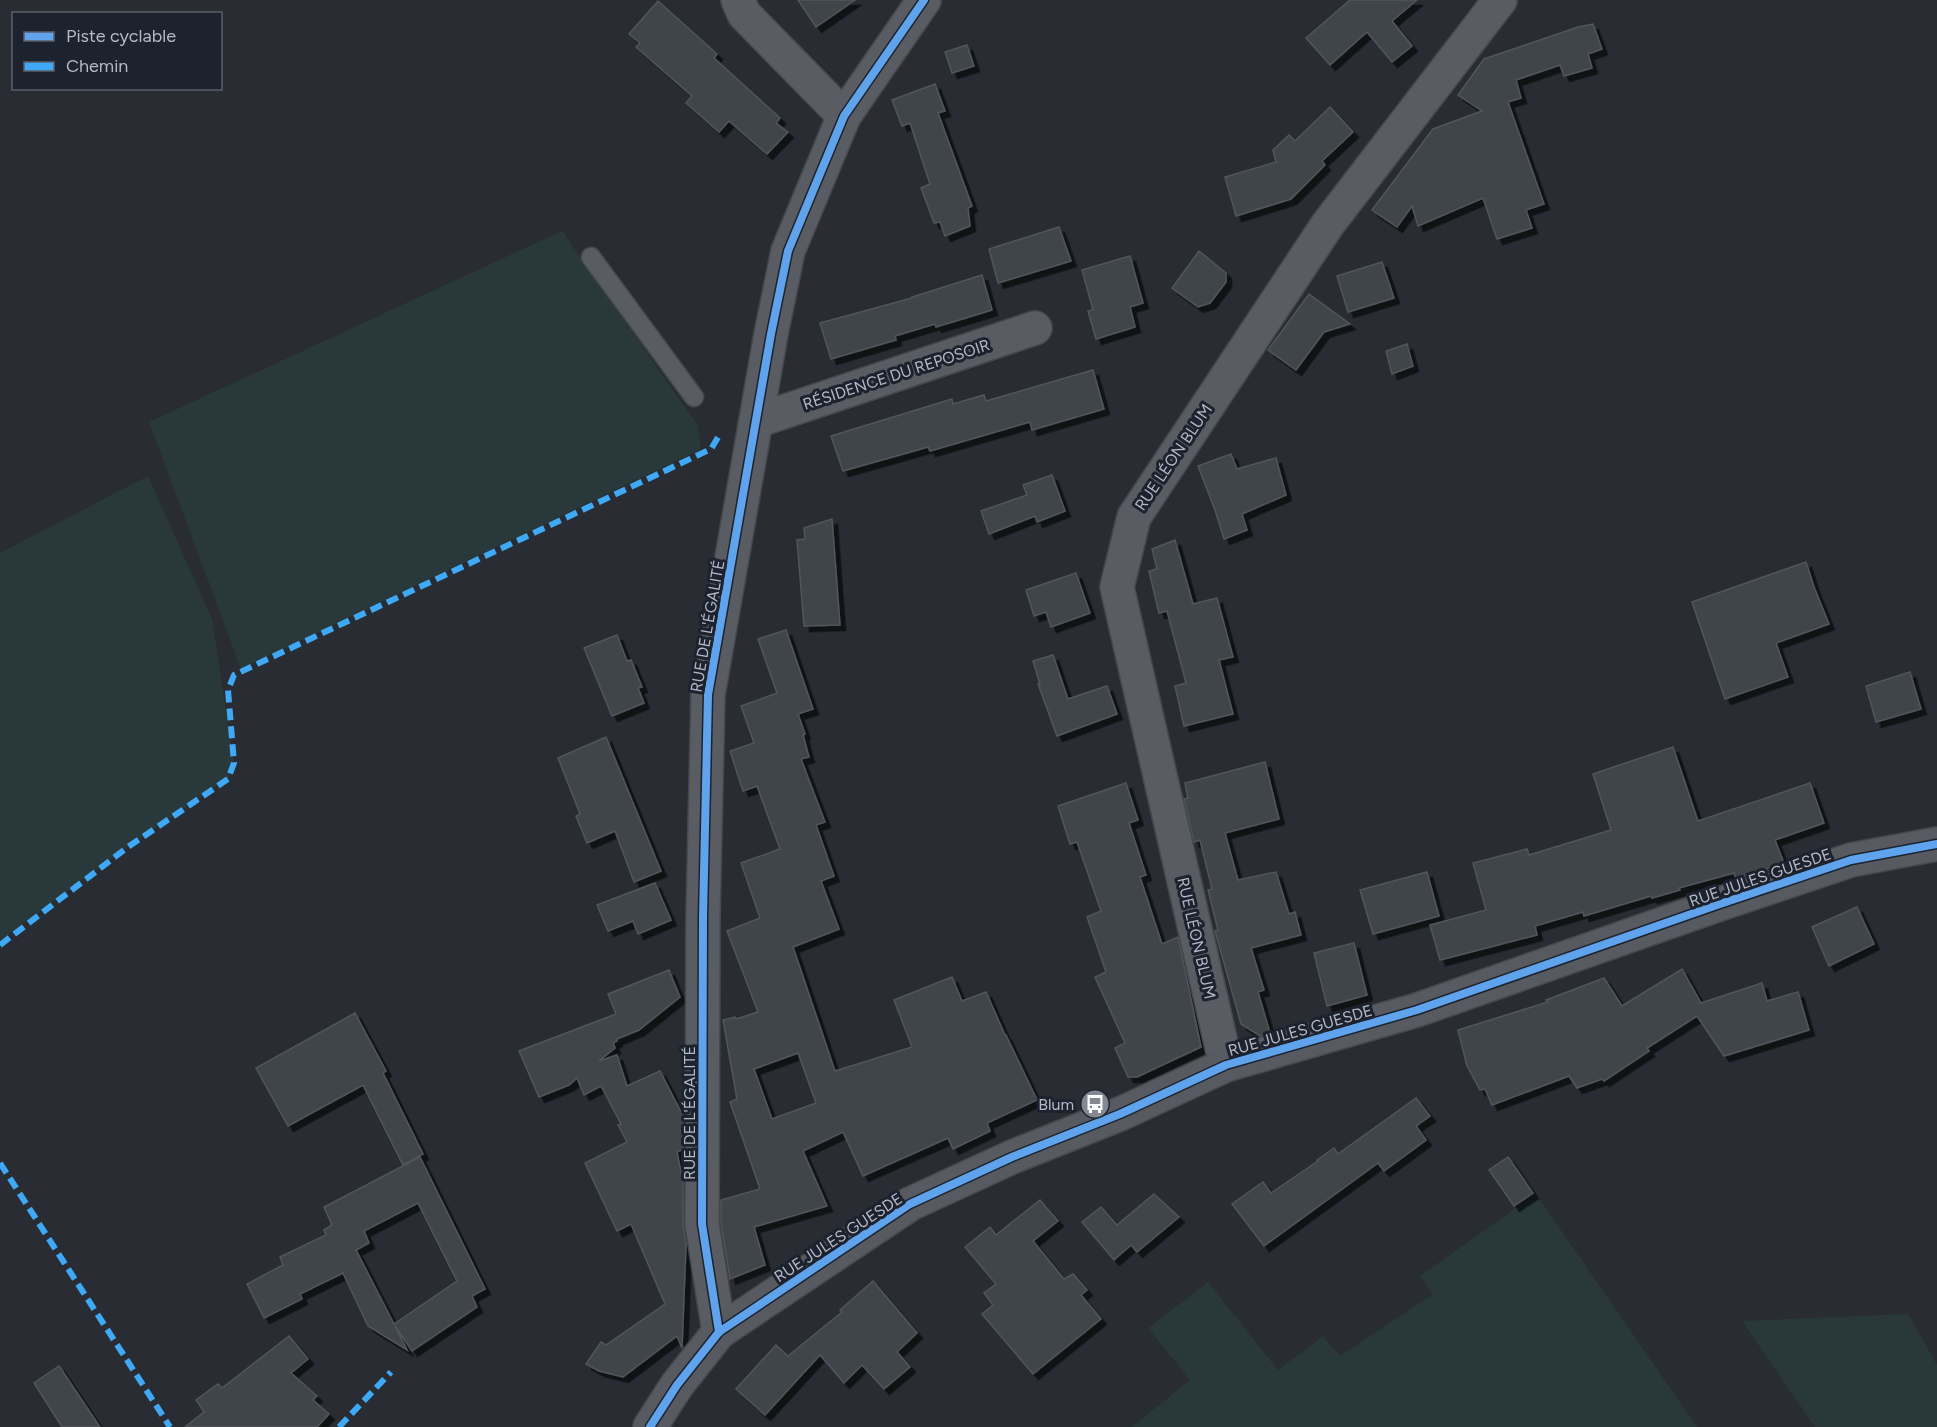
<svg xmlns="http://www.w3.org/2000/svg" width="1937" height="1427" font-family="Figtree,sans-serif">
<defs>
<filter id="shadow"><feDropShadow dx="5.5" dy="5.5" stdDeviation="0" flood-color="#0009"/></filter>
</defs>
<rect width="100%" height="100%" fill="#292d33"/>
<g fill="#29383a">
<path d="M562,231L698,426L701,449L241,669L149,422Z"/>
<path d="M148,476L212,619L234,763L228,779L128,847L0,940V553Z"/>
<path d="M1536,1194L1697,1427H1132L1190,1380L1148,1328L1208,1282L1278,1370L1323,1336L1340,1356L1433,1294L1420,1276Z"/>
<path d="M1908,1314L1937,1365V1427H1815L1742,1321Z"/>
</g>
<g fill="#41454a" stroke="#51555b" stroke-width="1.5" fill-rule="evenodd" filter="url(#shadow)">
<path d="M798,0H855L816,27Z"/>
<path d="M1350,0H1417L1392,21L1412,46L1392,62L1367,32L1330,65L1306,38Z"/>
<path d="M658,1L717,54L714,58L780,118L776,123L788,132L767,154L729,121L719,132L686,103L692,96L636,47L640,43L629,34Z"/>
<path d="M1593,24L1602,49L1588,54L1592,68L1564,76L1560,65L1516,80L1521,98L1508,102L1544,204L1526,210L1532,228L1497,239L1483,198L1418,226L1412,206L1397,227L1372,210L1433,129L1482,111L1458,95L1484,59L1578,27Z"/>
<path d="M967,45L974,66L952,73L945,52Z"/>
<path d="M935,84L945,111L938,113L972,206L968,208L970,226L945,236L940,222L934,223L921,188L930,184L910,123L902,126L892,100Z"/>
<path d="M1330,107L1353,132L1322,161L1325,165L1291,199L1236,216L1225,177L1276,162L1273,150L1289,135L1295,141Z"/>
<path d="M1059,227L1071,261L998,283L989,249Z"/>
<path d="M1199,251L1226,273V282L1210,303L1198,307L1172,288Z"/>
<path d="M1130,256L1143,303L1130,307L1135,327L1096,339L1088,311L1093,310L1082,270Z"/>
<path d="M1382,262L1394,298L1348,312L1337,276Z"/>
<path d="M982,275L992,310L936,327L935,324L895,336L896,340L831,359L820,323L912,298V297Z"/>
<path d="M1309,294L1350,324L1324,332L1296,370L1268,350Z"/>
<path d="M1407,344L1413,366L1392,374L1386,351Z"/>
<path d="M1093,370L1104,409L1032,430L1030,422L930,451L928,447L843,471L831,436L952,399L953,404L984,395L986,401Z"/>
<path d="M1231,454L1237,469L1276,458L1286,495L1242,514L1247,530L1224,539L1215,510L1198,466Z"/>
<path d="M1052,475L1065,511L1037,522L1035,516L989,534L981,511L1027,495L1023,485Z"/>
<path d="M832,519L840,625L804,626L797,540L805,539L804,528Z"/>
<path d="M1175,540L1193,604L1217,598L1233,657L1219,660L1233,714L1184,726L1175,686L1186,683L1167,611L1159,613L1149,571L1157,569L1152,549Z"/>
<path d="M1806,562L1814,587L1829,624L1776,643L1788,677L1725,699L1692,602Z"/>
<path d="M1076,573L1090,613L1051,627L1046,612L1034,616L1026,590Z"/>
<path d="M786,630L813,709L798,714L805,734L803,735L809,757L801,759L825,822L816,825L834,876L821,881L839,929L793,947L835,1071L912,1047L894,1000L952,977L962,1001L986,992L1005,1035H1006L1037,1100L987,1123L990,1131L953,1149L948,1138L863,1176L843,1132L803,1151L827,1206L754,1227L765,1265L730,1279L721,1223V1200L760,1189L730,1102L737,1099L723,1020L735,1017L736,1019L758,1012L727,931L760,918L741,863L780,849L757,786L743,791L730,751L754,743L741,706L777,693L758,639ZM798,1053L816,1103L772,1119L754,1069Z"/>
<path d="M617,635L627,661L631,660L642,687L638,688L644,703L612,716L584,648Z"/>
<path d="M1053,655L1068,699L1107,686L1117,714L1057,736L1038,684H1040L1033,661Z"/>
<path d="M1910,672L1921,709L1876,722L1866,686Z"/>
<path d="M606,737L661,871L634,882L615,831L587,843L576,816L580,814L558,758Z"/>
<path d="M1673,747L1698,821L1810,783L1824,823L1775,840L1784,863L1736,879L1734,873L1679,888L1680,890L1652,898L1651,896L1584,916L1583,912L1535,926L1537,935L1440,960L1430,925L1486,910L1473,863L1527,849L1529,855L1611,830L1593,774Z"/>
<path d="M1265,762L1279,819L1225,833L1238,880L1276,872L1289,914L1295,912L1301,935L1251,948L1264,990L1258,992L1270,1033L1260,1036L1241,1024L1215,931L1218,930L1208,890L1212,889L1200,840L1194,842L1184,799L1188,798L1185,783Z"/>
<path d="M1126,783L1138,820L1129,823L1146,875L1140,877L1162,944L1178,937L1201,1047L1137,1077H1128L1115,1048L1125,1043L1095,977L1106,972L1087,917L1101,911L1077,842L1070,844L1058,806Z"/>
<path d="M1427,872L1439,916L1373,934L1360,890Z"/>
<path d="M655,883L671,920L638,934L633,921L608,931L597,905Z"/>
<path d="M1857,907L1874,944L1829,966L1812,927Z"/>
<path d="M1354,943L1367,995L1327,1006L1314,953Z"/>
<path d="M1682,969L1701,1003L1762,983L1767,1001L1798,992L1809,1030L1724,1056L1697,1016L1647,1048L1649,1051L1604,1081L1602,1079L1577,1088L1569,1076L1492,1105L1485,1089L1480,1090L1467,1066L1458,1030L1548,1002L1546,1000L1604,978L1622,1006Z"/>
<path d="M669,970L680,997L639,1030L617,1039V1041L613,1043L615,1048L599,1061L617,1055L627,1086L660,1071L683,1116V1149L677,1152L683,1182V1224L686,1244L682,1348L677,1336L623,1377L599,1371L586,1364L601,1342L606,1345L665,1304L631,1224L617,1231L585,1163L627,1142L618,1125L621,1124L601,1086L584,1095L577,1078L569,1085L539,1097L519,1051L616,1014L608,994Z"/>
<path d="M355,1013L386,1071L383,1073L423,1154L403,1165L363,1085L288,1126L256,1068Z"/>
<path d="M1416,1098L1430,1116L1416,1126L1426,1140L1384,1171L1378,1163L1264,1246L1232,1204L1263,1182L1271,1193L1318,1161L1317,1160L1334,1148L1338,1154Z"/>
<path d="M420,1157L485,1289L472,1296L477,1307L412,1351L395,1326L407,1350L368,1326L343,1273L300,1294L302,1299L264,1318L247,1284L283,1265L280,1257L326,1235L324,1230L332,1225L324,1207ZM418,1203L457,1281L394,1324L356,1250L369,1243L364,1231Z"/>
<path d="M1508,1157L1533,1193L1514,1206L1489,1170Z"/>
<path d="M1154,1194L1179,1217L1137,1252L1131,1245L1114,1260L1082,1222L1101,1207L1117,1225Z"/>
<path d="M1040,1200L1058,1221L1033,1241L1064,1279L1073,1274L1087,1290L1081,1295L1101,1319L1033,1374L982,1314L993,1305L984,1293L996,1284L965,1247L990,1227L996,1235Z"/>
<path d="M873,1281L917,1333L897,1352L910,1367L884,1389L862,1365L844,1383L820,1355L765,1415L736,1389L776,1345L788,1356L842,1312L840,1310Z"/>
<path d="M289,1336L308,1359L291,1373L317,1396L313,1400L329,1414L317,1427H185L204,1412L196,1400L218,1384L222,1388Z"/>
<path d="M59,1366L100,1427H62L34,1383Z"/>
</g>
<g fill="none" stroke-linecap="round" stroke-linejoin="round">
<g stroke="#45484c" stroke-width="21">
<path id="lane" d="M591,257L694,397"/>
</g>
<g stroke="#45484c" stroke-width="36">
<g id="street">
<path d="M738,0L744,14L844,116"/>
<path d="M756,421L1035,328"/>
<path d="M1226,1065L1117,587L1134,517L1328,224L1500,0"/>
<path d="M719,1332L702,1224L703,917L708,695L771,334L788,251L844,116L924,0"/>
</g>
</g>
<g stroke="#45484c" stroke-width="36">
<path id="secondary" d="M650,1427L677,1385L719,1332L910,1204L1012,1157L1120,1114L1226,1065L1417,1010L1717,905L1851,860L1937,844"/>
</g>
<use href="#lane" stroke="#595c62" stroke-width="18"/>
<use href="#street" stroke="#595c62" stroke-width="33"/>
<use href="#secondary" stroke="#575a60" stroke-width="33"/>
<g stroke="#3fa9f5" stroke-width="6" stroke-dasharray="12 6" stroke-linecap="butt">
<path d="M0,945L128,847L228,779L234,763L228,690L234,675L711,449L720,434"/>
<path d="M0,1163L170,1427"/>
<path d="M339,1427L391,1372"/>
</g>
<g stroke="#1d232e" stroke-width="11">
<g id="cycleway">
<path d="M719,1332L702,1224L703,917L708,695L771,334L788,251L844,116L924,0"/>
<path d="M650,1427L677,1385L719,1332L910,1204L1012,1157L1120,1114L1226,1065L1417,1010L1717,905L1851,860L1937,844"/>
</g>
</g>
<use href="#cycleway" stroke="#60a3ed" stroke-width="8"/>
</g>
<defs>
<g id="bus-disc" transform="scale(1.5)"><circle r="9.5" fill="#838892" stroke="#1d232e"/><path d="M-5-6H5V4H4V6H2V4H-2V6H-4V4H-5ZM-3.5-4V0h7V-4ZM-3.5 1.2v1.5H-2V1.2ZM2 1.2v1.5H3.5V1.2Z" fill="#fff"/></g>
</defs>
<g fill-rule="evenodd">
<use href="#bus-disc" x="1095" y="1104"/>
</g>
<g text-anchor="middle" stroke-width="6" stroke-linejoin="round" paint-order="stroke">
<g font-size="16" fill="#b3b9c5" stroke="#1d232e">
<text transform="translate(896 374) rotate(-18)" y="6">RÉSIDENCE DU REPOSOIR</text>
<text transform="translate(1173 457) rotate(-56)" y="6">RUE LÉON BLUM</text>
<text transform="translate(707 626) rotate(-80)" y="6">RUE DE L'ÉGALITÉ</text>
<text transform="translate(1760 877) rotate(-19)" y="6">RUE JULES GUESDE</text>
<text transform="translate(1197 938) rotate(77)" y="6">RUE LÉON BLUM</text>
<text transform="translate(1300 1030) rotate(-16)" y="6">RUE JULES GUESDE</text>
<text transform="translate(689 1113) rotate(-90)" y="6">RUE DE L'ÉGALITÉ</text>
<text transform="translate(838 1237) rotate(-33)" y="6">RUE JULES GUESDE</text>
</g>
<g font-size="16" fill="#b3b9c5" stroke="#1d232e" text-anchor="end">
<text x="1074" y="1110">Blum</text>
</g>
</g>
<rect x="12" y="12" width="210" height="78" fill="#1d232e" stroke="#595f6a" stroke-width="1.5"/>
<rect x="24" y="32" width="30" height="9" fill="#60a3ed" stroke="#595f6a" stroke-width="1.5"/>
<text x="66" y="42" font-size="18" fill="#b3b9c5">Piste cyclable</text>
<rect x="24" y="62" width="30" height="9" fill="#3fa9f5" stroke="#595f6a" stroke-width="1.5"/>
<text x="66" y="72" font-size="18" fill="#b3b9c5">Chemin</text>
</svg>
